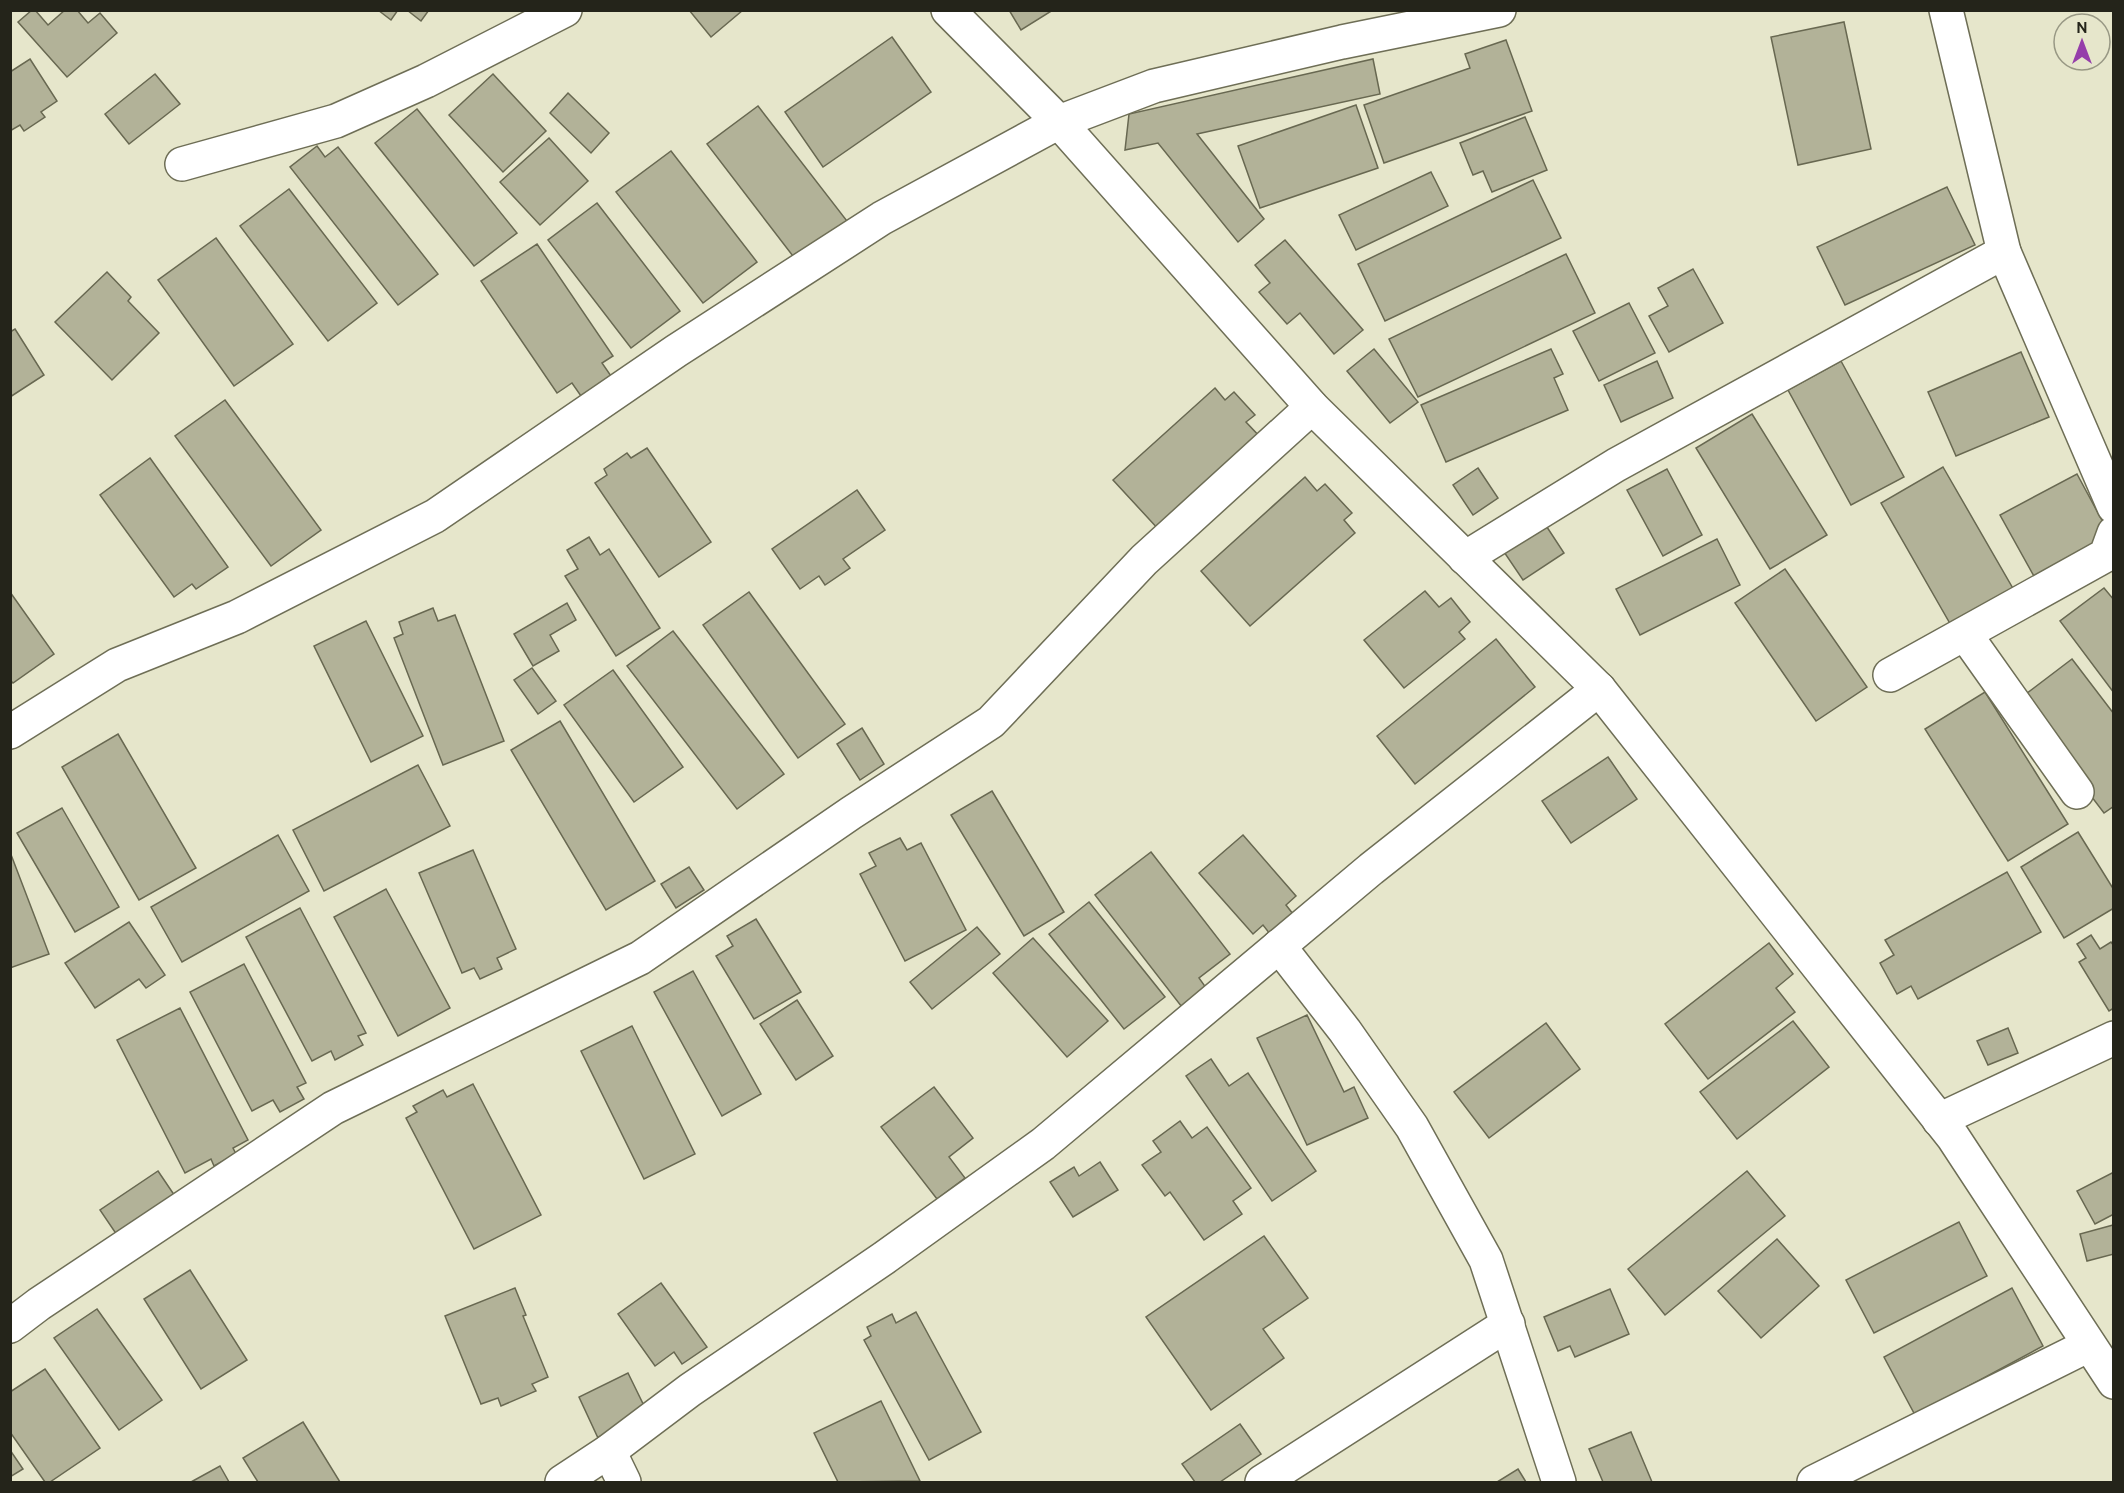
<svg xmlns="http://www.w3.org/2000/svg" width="2124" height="1493" font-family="Cabin,sans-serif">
<rect width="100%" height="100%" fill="#e6e6cb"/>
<g fill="#b2b298" stroke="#686851" stroke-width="1.5">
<path d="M32,10H35L48,25L65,10H77L88,23L100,13L117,33L67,77L18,22Z"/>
<path d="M378,10H398L391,20Z"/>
<path d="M407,10H429L421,21Z"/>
<path d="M689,10H743L711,37Z"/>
<path d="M1009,10H1053L1021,30Z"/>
<path d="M1844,22L1871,149L1798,165L1771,37Z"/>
<path d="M892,37L931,92L823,167L785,112Z"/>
<path d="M1506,40L1532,111L1384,163L1364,105L1470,68L1465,54Z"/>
<path d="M30,59L57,101L41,112L45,117L24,131L20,125L10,131V72Z"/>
<path d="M1373,59L1380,94L1197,134L1264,219L1238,242L1158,143L1125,150L1129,114Z"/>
<path d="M155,74L180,104L129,144L105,114Z"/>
<path d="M493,74L546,131L503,172L449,115Z"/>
<path d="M568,93L609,133L591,153L550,113Z"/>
<path d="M1356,105L1378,168L1260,208L1238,146Z"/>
<path d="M758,106L847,221L796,260L707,144Z"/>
<path d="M417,109L517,233L474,266L375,143Z"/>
<path d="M1525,117L1547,170L1492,192L1483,171L1473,175L1460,143Z"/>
<path d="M549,138L588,181L540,225L500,182Z"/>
<path d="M317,146L325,157L338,147L438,274L398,305L290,167Z"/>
<path d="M671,151L757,262L703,303L616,192Z"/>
<path d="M1431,172L1448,206L1356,250L1339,215Z"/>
<path d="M1533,180L1561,238L1385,321L1358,264Z"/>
<path d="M1947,187L1975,245L1845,305L1817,247Z"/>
<path d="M289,189L377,303L328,341L240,226Z"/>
<path d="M597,203L680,311L631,348L548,240Z"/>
<path d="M216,238L293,344L234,386L158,280Z"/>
<path d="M1285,240L1363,330L1334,354L1300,313L1287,324L1259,292L1270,283L1255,265Z"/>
<path d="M537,244L613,356L602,363L611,376L581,396L572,383L557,393L481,281Z"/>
<path d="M1566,254L1595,313L1418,397L1389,339Z"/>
<path d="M1693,269L1723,323L1669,352L1649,316L1668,306L1658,288Z"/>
<path d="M107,272L131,297L128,301L159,333L112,380L55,322Z"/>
<path d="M1629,303L1655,353L1599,381L1573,331Z"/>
<path d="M15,329L44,375L10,397V332Z"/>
<path d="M1374,349L1418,402L1390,423L1347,371Z"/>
<path d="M1551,349L1563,374L1554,378L1568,410L1446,462L1421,405Z"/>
<path d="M2021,352L2049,417L1956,456L1928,392Z"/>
<path d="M1657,361L1673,398L1621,422L1604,385Z"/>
<path d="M1841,361L1904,477L1851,505L1788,390Z"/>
<path d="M1215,388L1225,400L1234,392L1255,415L1246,422L1262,439L1160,531L1113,480Z"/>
<path d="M225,400L321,530L271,566L175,436Z"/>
<path d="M1752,414L1827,535L1770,569L1696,448Z"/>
<path d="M647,448L711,542L659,577L595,483L607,475L604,469L627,453L631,458Z"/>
<path d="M150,458L228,567L196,589L192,584L174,597L100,495Z"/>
<path d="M1943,467L2015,592L1952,627L1881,503Z"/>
<path d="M1478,468L1498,498L1473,515L1453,485Z"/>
<path d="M1667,469L1702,535L1663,556L1627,490Z"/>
<path d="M2077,474L2111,537L2035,578L2000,515Z"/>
<path d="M1305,477L1317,491L1325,484L1352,513L1344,520L1355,533L1250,626L1201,571Z"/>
<path d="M857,490L885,530L843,559L850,568L825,585L819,576L800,589L772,549Z"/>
<path d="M1543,521L1564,553L1523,580L1502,549Z"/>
<path d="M589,537L600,555L609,549L660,628L616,656L565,576L578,569L567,550Z"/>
<path d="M1717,539L1740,585L1640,635L1616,589Z"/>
<path d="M1785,569L1867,687L1816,721L1735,603Z"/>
<path d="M2104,588L2114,600V693L2060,621Z"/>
<path d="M1425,591L1439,607L1451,598L1470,622L1459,632L1465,639L1404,688L1364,640Z"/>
<path d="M10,592L54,654L13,683L10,680Z"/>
<path d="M749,592L845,724L798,758L703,625Z"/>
<path d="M567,603L576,620L550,635L559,651L533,666L514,634Z"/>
<path d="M433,608L438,621L455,615L504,741L443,765L394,638L403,634L399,622Z"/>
<path d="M366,621L423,736L371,762L314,646Z"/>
<path d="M673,631L784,774L737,809L627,666Z"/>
<path d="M1496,639L1535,687L1415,784L1377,736Z"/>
<path d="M2072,659L2114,714V806L2104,813L2018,700Z"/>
<path d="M532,668L556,701L538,714L514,680Z"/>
<path d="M613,670L683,767L634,802L564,705Z"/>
<path d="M1985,692L2068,824L2008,861L1925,729Z"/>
<path d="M560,721L655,881L606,910L511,750Z"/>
<path d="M862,728L884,764L860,780L837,744Z"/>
<path d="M118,734L196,868L139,900L62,767Z"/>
<path d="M1608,757L1637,799L1571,843L1542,801Z"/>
<path d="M418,765L450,826L324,891L293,830Z"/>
<path d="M992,791L1064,912L1024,936L951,815Z"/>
<path d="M62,808L119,907L75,932L17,833Z"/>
<path d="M2078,832L2114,890V908L2064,938L2021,867Z"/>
<path d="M278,835L309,891L182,962L151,907Z"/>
<path d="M1243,835L1296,896L1286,905L1293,914L1270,934L1263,925L1253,934L1199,873Z"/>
<path d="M900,838L907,850L921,843L966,930L905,961L860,874L876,866L869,853Z"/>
<path d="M473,850L516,949L497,958L502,969L480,979L474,968L462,973L419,873Z"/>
<path d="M10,852L49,954L10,968Z"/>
<path d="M1151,852L1230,954L1199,978L1209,992L1185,1011L1095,895Z"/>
<path d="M689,867L704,890L676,908L661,884Z"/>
<path d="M2007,872L2041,932L1918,999L1911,986L1897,994L1880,963L1894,955L1885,940Z"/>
<path d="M386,889L450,1008L398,1036L334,917Z"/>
<path d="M1089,902L1165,997L1124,1029L1049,934Z"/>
<path d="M300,908L366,1033L358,1036L363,1045L335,1060L331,1051L312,1061L246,937Z"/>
<path d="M756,919L801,992L754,1019L716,956L733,946L727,936Z"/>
<path d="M129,922L165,975L146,988L139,979L95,1008L65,963Z"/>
<path d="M977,927L1000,954L932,1009L910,982Z"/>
<path d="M2091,935L2100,949L2111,942L2114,946V1008L2109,1011L2079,962L2086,958L2077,944Z"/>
<path d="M1033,938L1108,1021L1067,1057L993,973Z"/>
<path d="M1769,943L1793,974L1776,988L1795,1012L1708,1079L1665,1024Z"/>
<path d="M244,964L306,1083L297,1087L304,1099L280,1112L273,1100L252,1111L190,992Z"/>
<path d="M693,971L761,1094L722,1116L654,992Z"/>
<path d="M797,1000L833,1056L796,1080L760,1024Z"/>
<path d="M180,1008L248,1140L233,1148L236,1154L214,1166L211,1159L185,1173L117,1040Z"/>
<path d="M1307,1015L1344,1092L1354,1087L1368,1118L1307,1145L1257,1038Z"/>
<path d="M1793,1021L1829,1067L1737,1139L1700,1092Z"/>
<path d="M1546,1023L1580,1069L1489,1138L1454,1092Z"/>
<path d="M632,1026L695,1154L644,1179L581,1051Z"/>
<path d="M2008,1028L2018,1053L1988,1065L1977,1041Z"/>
<path d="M1211,1059L1229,1086L1248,1073L1316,1171L1272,1201L1186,1076Z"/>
<path d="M473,1084L541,1215L474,1249L406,1118L417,1112L413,1106L443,1090L447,1097Z"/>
<path d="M934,1087L973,1138L949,1157L965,1178L937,1199L881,1127Z"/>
<path d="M1180,1121L1192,1138L1207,1127L1251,1188L1233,1201L1242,1214L1204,1240L1170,1192L1165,1196L1142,1165L1161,1152L1153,1141Z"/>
<path d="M1100,1162L1118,1190L1073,1217L1050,1182L1074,1167L1079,1176Z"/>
<path d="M158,1171L179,1202L121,1241L100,1210Z"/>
<path d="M1747,1171L1785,1216L1665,1315L1628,1269Z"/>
<path d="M2114,1172V1214L2095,1224L2077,1191Z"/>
<path d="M1959,1222L1987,1276L1874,1333L1846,1280Z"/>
<path d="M2113,1225L2114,1254L2087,1261L2080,1234Z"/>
<path d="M1264,1236L1308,1298L1263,1329L1284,1358L1211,1410L1146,1317Z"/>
<path d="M1777,1239L1819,1286L1761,1338L1718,1291Z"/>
<path d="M190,1270L247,1360L201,1389L144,1299Z"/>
<path d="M661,1283L707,1347L682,1364L674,1352L655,1366L618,1314Z"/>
<path d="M515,1288L526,1315L523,1316L548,1377L532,1384L536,1391L501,1406L498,1398L481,1404L445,1316Z"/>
<path d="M2012,1288L2043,1346L1915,1415L1884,1357Z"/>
<path d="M1610,1289L1629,1334L1575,1357L1570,1346L1558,1351L1544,1317Z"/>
<path d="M97,1309L162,1400L119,1430L54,1338Z"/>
<path d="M916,1312L981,1432L929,1460L864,1340L871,1336L867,1327L892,1314L896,1323Z"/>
<path d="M45,1369L100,1448L50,1482H45L10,1432V1392Z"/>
<path d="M628,1373L648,1414L598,1438L579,1397Z"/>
<path d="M881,1401L920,1481L838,1482L814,1433Z"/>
<path d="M303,1422L340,1482H258L243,1458Z"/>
<path d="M1240,1424L1261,1454L1220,1482H1195L1182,1464Z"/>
<path d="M1631,1432L1652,1482H1603L1589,1449Z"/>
<path d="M10,1450L23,1469L10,1477Z"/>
<path d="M220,1466L229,1482H191Z"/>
<path d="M1518,1469L1526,1482H1497Z"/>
</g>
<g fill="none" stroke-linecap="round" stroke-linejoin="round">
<g stroke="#6e6e56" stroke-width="36">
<g id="minor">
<path d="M948,10L1059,122L1312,407L1599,689L1953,1137L2114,1382"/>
<path d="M182,164L336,121L426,81L565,10"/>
<path d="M2004,252L2114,507"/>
<path d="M1465,558L1616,465L2004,252L1946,10"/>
<path d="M1965,634L2077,792"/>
<path d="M1890,675L2106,555L2114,533"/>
<path d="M10,732L117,665L237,617L435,516L676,351L882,218L1059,122L1154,86L1342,42L1499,10"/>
<path d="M1279,946L1345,1031L1412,1127L1486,1260L1559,1482"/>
<path d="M1939,1120L2114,1038"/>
<path d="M10,1326L39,1304L333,1108L640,958L851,813L991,722L1144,560L1312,407"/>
<path d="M609,1451L624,1482"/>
<path d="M562,1482L609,1451L690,1390L884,1258L1043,1144L1371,869L1599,689"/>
<path d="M1262,1482L1508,1324"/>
<path d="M1814,1482L2089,1345"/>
</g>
</g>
<use href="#minor" stroke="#fff" stroke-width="33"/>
</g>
<rect width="2124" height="1493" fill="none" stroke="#24241a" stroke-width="24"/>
<g transform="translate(2082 42)"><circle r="28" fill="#e6e6cb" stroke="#989884" stroke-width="1.5"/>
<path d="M0-4.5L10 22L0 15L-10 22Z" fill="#953eaa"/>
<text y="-9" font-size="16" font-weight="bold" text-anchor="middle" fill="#24241a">N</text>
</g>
</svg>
